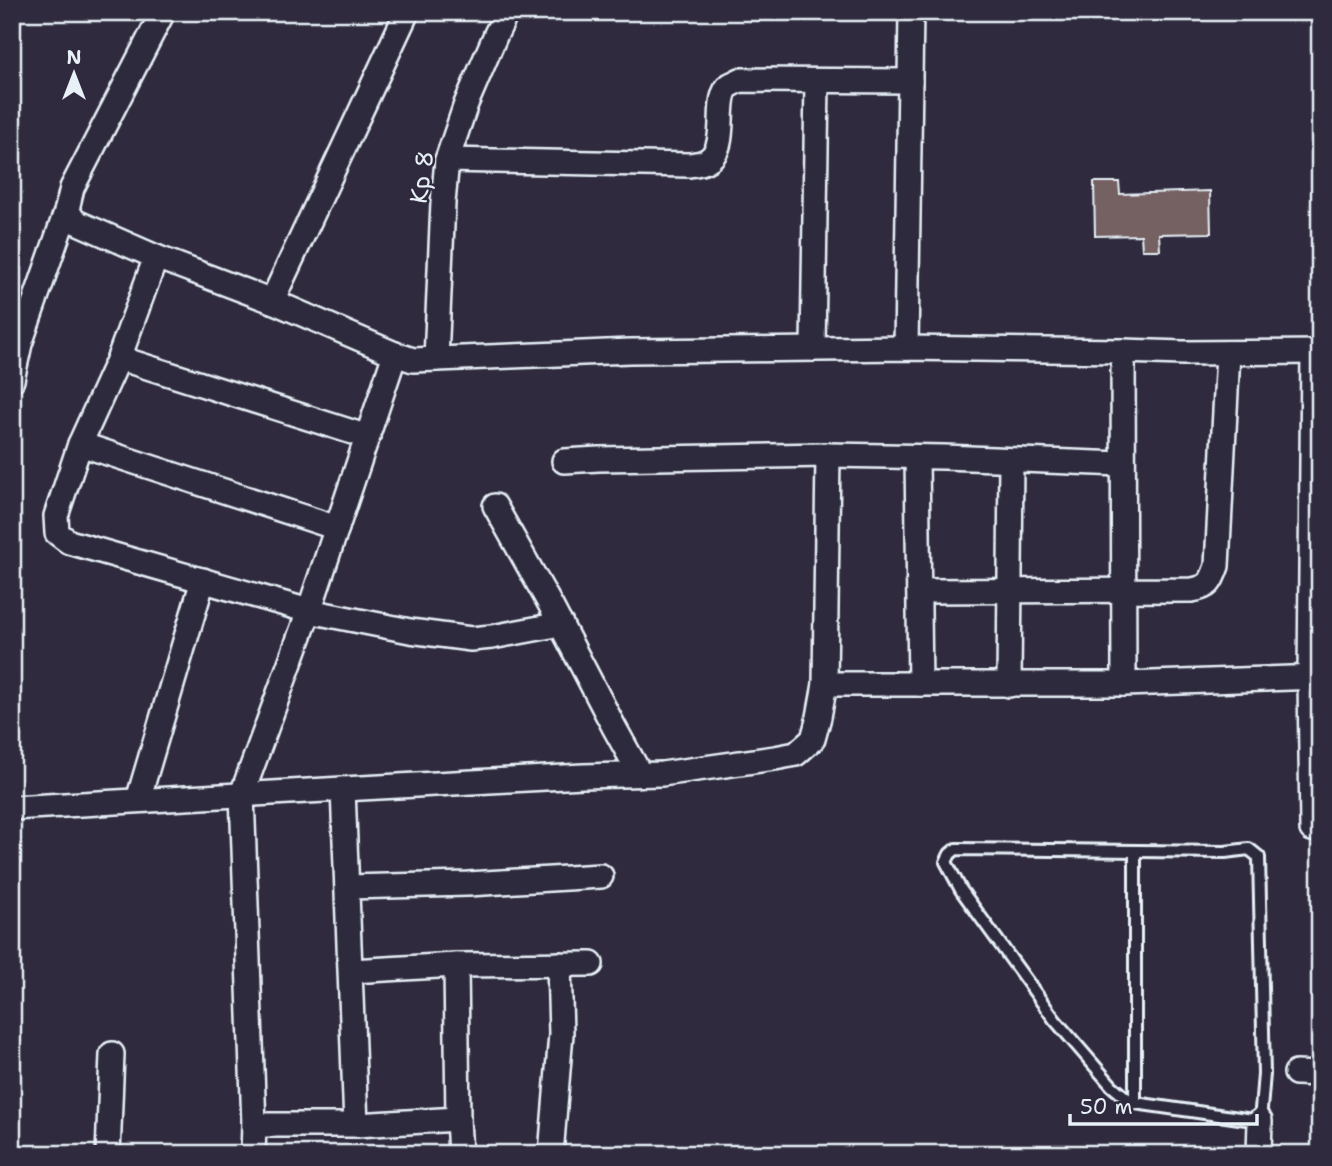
<svg xmlns="http://www.w3.org/2000/svg" width="1332" height="1166" font-family="'Shantell Sans',sans-serif">
<rect width="100%" height="100%" fill="#2f2a3d"/>
<filter id="ink" filterUnits="userSpaceOnUse"><feTurbulence type="fractalNoise" baseFrequency=".0143" numOctaves="2"/><feDisplacementMap in="SourceGraphic" scale="14" xChannelSelector="R" yChannelSelector="G"/><feConvolveMatrix kernelMatrix="1 2 1 2 8 2 1 2 1" color-interpolation-filters="sRGB"/></filter>
<g filter="url(#ink)">
<path fill="#756062" stroke="#e8f1f8" stroke-width="2" d="M1094,182H1119L1120,194L1210,191L1211,233L1159,234L1160,250H1142L1141,235L1095,236Z"/>
<g fill="none" stroke-linecap="round" stroke-linejoin="round">
<g stroke="#e8f1f8" stroke-width="16">
<g id="service">
<path d="M956,849L1225,852L1249,849L1259,857L1264,1074L1260,1121L1135,1103L1130,1101L1112,1086L1055,1020L961,890L946,862L950,854Z"/>
<path d="M1135,851V1103"/>
</g>
</g>
<g stroke="#e8f1f8" stroke-width="28">
<g id="minor">
<path d="M163,12L72,188L67,209L74,221L156,257L272,301L395,354L413,360L630,351L906,348L1123,351L1183,353L1320,352"/>
<path d="M447,160L689,165C694,164 701,164 706,161C732,148 712,98 730,85C733,83 737,82 740,80L910,81"/>
<path d="M156,257L119,358L80,444L56,516L57,533L69,542L309,611L410,631L471,639L492,637L561,624"/>
<path d="M272,301L407,12"/>
<path d="M906,348L911,12"/>
<path d="M813,349L817,81"/>
<path d="M1123,351L1124,684"/>
<path d="M1313,352L1310,677L1312,829H1320"/>
<path d="M119,358L368,437"/>
<path d="M436,359L443,203L447,160L466,104L496,34L507,12"/>
<path d="M12,380L20,344L67,209"/>
<path d="M80,444L337,528"/>
<path d="M917,457L920,684"/>
<path d="M564,461L599,459L828,455L944,457L1122,464"/>
<path d="M495,506L551,606L614,727L640,774"/>
<path d="M919,591L1192,590C1209,587 1211,583 1217,566L1228,353"/>
<path d="M825,684H1124L1320,677"/>
<path d="M1009,685L1011,460"/>
<path d="M343,789L356,1125"/>
<path d="M138,800L203,580"/>
<path d="M12,808L343,789L583,776L662,774L775,758L796,754L813,739L819,717L825,684L828,455"/>
<path d="M348,887L468,884L601,876"/>
<path d="M456,965L458,1119L460,1154"/>
<path d="M351,971L456,965L591,964"/>
<path d="M1296,1073L1320,1074"/>
<path d="M254,1125H356L458,1119"/>
<path d="M108,1154L112,1054"/>
<path d="M253,1154L254,1125L242,794L309,611L395,354"/>
<path d="M551,1154L561,1034L559,964"/>
<path d="M1259,1154L1260,1121"/>
</g>
</g>
<use href="#service" stroke="#2f2a3d" stroke-width="10"/>
<use href="#minor" stroke="#2f2a3d" stroke-width="23"/>
</g>
</g>
<g text-anchor="middle" stroke-width="5" stroke-linejoin="round" paint-order="stroke">
<g font-size="24" fill="#e8f1f8" stroke="#2f2a3d">
<text transform="translate(422 177) rotate(-82)" y="8">Kp 8</text>
</g>
</g>
<rect width="1332" height="1166" fill="none" stroke="#2f2a3d" stroke-width="42"/>
<rect x="21" y="21" width="1290" height="1124" fill="none" stroke="#e8f1f8" stroke-width="2.5" filter="url(#ink)"/>
<g transform="translate(74 74)" stroke="#2f2a3d" stroke-width="5" paint-order="stroke">
<path d="M0-5L12 26L0 18L-12 26Z" fill="#e8f1f8"/>
<text y="-10" font-size="19" font-weight="bold" text-anchor="middle" fill="#e8f1f8">N</text>
</g>
<path d="M1070 1114v10h187v-10" fill="none" stroke="#e8f1f8" stroke-width="3.5"/>
<text x="1080" y="1114" font-size="21" fill="#e8f1f8" stroke="#2f2a3d" stroke-width="5" paint-order="stroke">50 m</text>
</svg>
